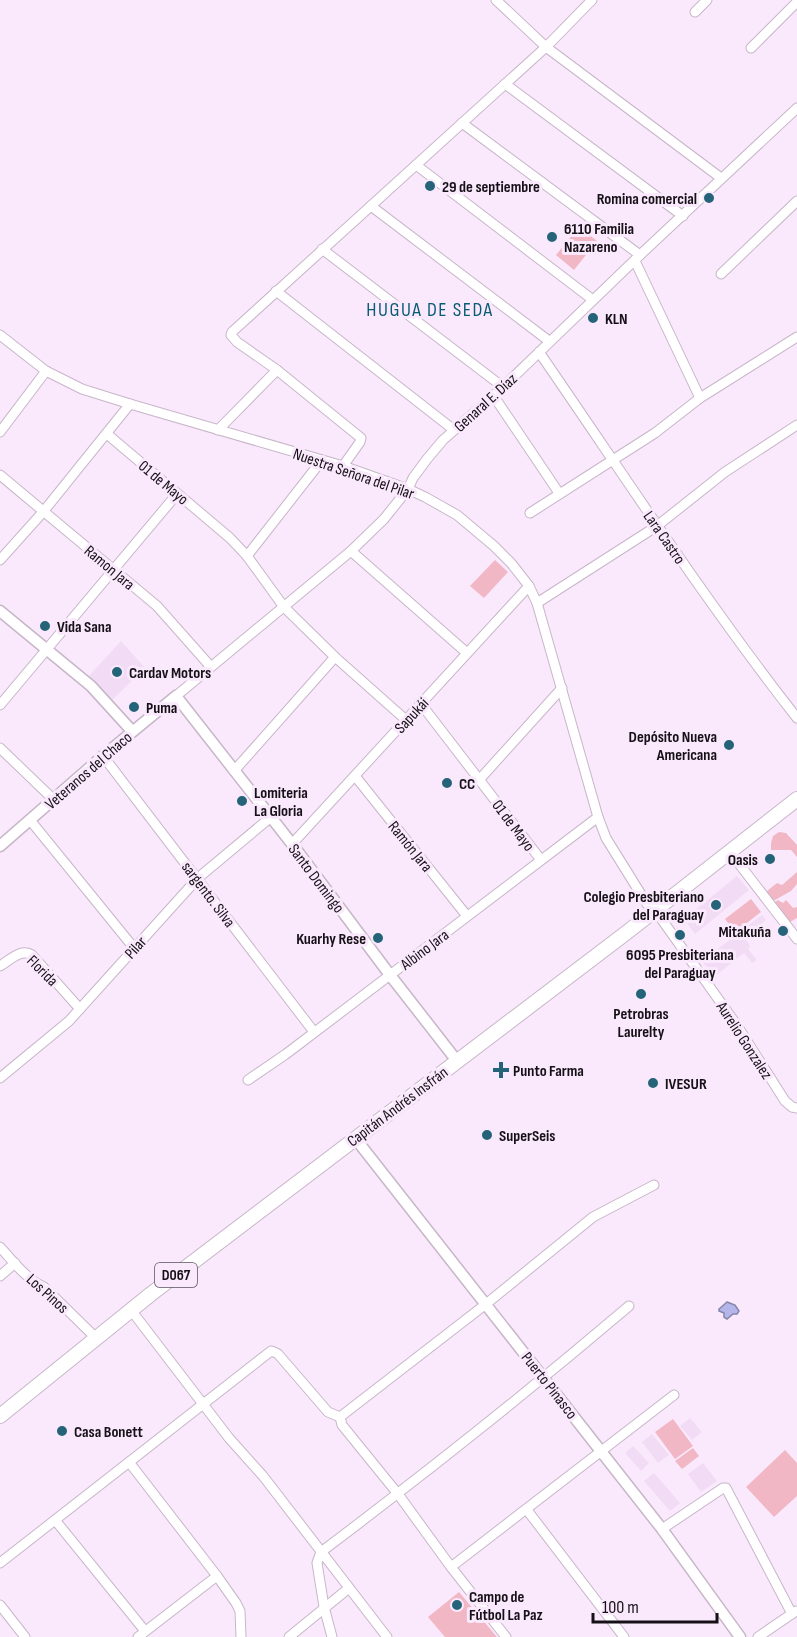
<svg xmlns="http://www.w3.org/2000/svg" width="797" height="1637" font-family="'Sofia Sans Condensed',sans-serif">
<rect width="100%" height="100%" fill="#fae9fc"/>
<g fill="#f2dbf4">
<path d="M121,641L145,668L112,700L89,676Z"/>
<path d="M737,876L749,890L695,934L684,919Z"/>
<path d="M762,915L766,920L745,938L750,946L748,949L757,960L752,963L744,953L714,977L702,961Z"/>
<path d="M690,1418L702,1432L692,1440L680,1426Z"/>
<path d="M652,1434L669,1455L658,1463L642,1442Z"/>
<path d="M633,1446L649,1463L641,1471L625,1453Z"/>
<path d="M703,1463L717,1481L701,1492L688,1474Z"/>
<path d="M654,1473L680,1503L670,1511L644,1481Z"/>
</g>
<g fill="#f2b7c5">
<path d="M579,227L597,241L574,270L556,255Z"/>
<path d="M495,560L508,572L484,598L470,586Z"/>
<path d="M779,832L786,833L797,845V857L791,850H771V843L773,836Z"/>
<path d="M797,872V884L791,891L775,900L768,898L767,891L777,883L782,885Z"/>
<path d="M751,899L761,912L735,932L725,919Z"/>
<path d="M778,900L783,903L786,900L793,908L797,907V918L790,922L779,914L775,902Z"/>
<path d="M673,1419L693,1446L675,1459L655,1432Z"/>
<path d="M693,1448L699,1456L682,1469L675,1461Z"/>
<path d="M785,1450L797,1463V1496L774,1517L746,1487Z"/>
<path d="M459,1592L497,1637H445L428,1617Z"/>
</g>
<path fill="#b4b5e8" stroke="#8584a9" stroke-width="1.5" d="M727,1302L735,1305L739,1311L737,1314H733L727,1319L724,1317V1313L719,1311V1309Z"/>
<g fill="none" stroke-linecap="round" stroke-linejoin="round">
<g stroke="#c7b6c8" stroke-width="11">
<g id="minor">
<path d="M496,0L546,47L721,178"/>
<path d="M695,12L707,0"/>
<path d="M751,48L797,2"/>
<path d="M505,84L683,216"/>
<path d="M462,123L640,255"/>
<path d="M416,165L593,300"/>
<path d="M371,206L549,341"/>
<path d="M322,249L503,387"/>
<path d="M635,261L700,398"/>
<path d="M721,274L797,201"/>
<path d="M276,291L454,430"/>
<path d="M0,335L46,371L82,389L130,404L343,466L408,489L425,497L457,515L494,546L511,563L529,586L537,603L598,817L606,838L647,904L655,910L736,1024L785,1101L792,1107L797,1108"/>
<path d="M539,352C624,475 705,601 797,718"/>
<path d="M493,395L559,493"/>
<path d="M218,430L277,370"/>
<path d="M0,432L46,371"/>
<path d="M107,434L230,538L247,556L284,607L335,657L406,720"/>
<path d="M343,466L360,442L361,438L277,370L237,342L231,335L232,332L546,47L592,0"/>
<path d="M0,475L157,606L211,667"/>
<path d="M530,513L655,433L700,398L797,337"/>
<path d="M351,551L467,653"/>
<path d="M247,556L322,460"/>
<path d="M0,560L43,512L130,404"/>
<path d="M537,603L657,526L725,472L797,425"/>
<path d="M176,696L351,551L384,519L408,489L413,478L427,459L443,440L503,387L640,255L797,108"/>
<path d="M421,704L541,860"/>
<path d="M0,705L177,494"/>
<path d="M0,748L53,799"/>
<path d="M103,756L314,1032"/>
<path d="M234,771L335,657"/>
<path d="M355,776L467,916"/>
<path d="M479,780L562,688"/>
<path d="M30,820L134,948"/>
<path d="M292,844L529,586"/>
<path d="M730,852L797,939"/>
<path d="M0,966C10,960 21,948 32,955L80,1009"/>
<path d="M0,1078L69,1021L198,878L271,817"/>
<path d="M248,1080L286,1054L598,817"/>
<path d="M0,1247C13,1261 26,1279 44,1287L96,1338"/>
<path d="M0,1276L15,1263"/>
<path d="M131,1310L229,1438L263,1476L387,1637"/>
<path d="M340,1417L342,1425L398,1494L451,1567L674,1395"/>
<path d="M340,1417L486,1304L593,1217L654,1185"/>
<path d="M129,1462L217,1576L236,1603L240,1611L241,1637"/>
<path d="M527,1510L624,1637"/>
<path d="M55,1520L145,1631"/>
<path d="M662,1529L723,1488H726L792,1614"/>
<path d="M0,1563L271,1351L274,1352L278,1354L328,1412L340,1417"/>
<path d="M451,1567L506,1637"/>
<path d="M0,1605L25,1637"/>
<path d="M138,1637L217,1576"/>
<path d="M289,1637L349,1588"/>
<path d="M332,1637L324,1607L317,1563L321,1552C426,1473 529,1391 629,1306"/>
<path d="M758,1637L796,1611"/>
</g>
</g>
<g stroke="#c7b6c8" stroke-width="13">
<g id="tertiary">
<path d="M0,611L91,686L132,731"/>
<path d="M0,846L103,756L176,696L292,844L390,975L457,1061"/>
<path d="M355,1138L662,1529L740,1637"/>
</g>
</g>
<g stroke="#c7b6c8" stroke-width="16">
<path id="primary" d="M0,1416L151,1294L626,933L797,799"/>
</g>
<use href="#minor" stroke="#fff" stroke-width="9"/>
<use href="#tertiary" stroke="#fff" stroke-width="10"/>
<use href="#primary" stroke="#fff" stroke-width="14"/>
</g>
<g fill="#256379" stroke="#fae9fc" stroke-width="2">
<circle cx="430" cy="186" r="6"/>
<circle cx="709" cy="198" r="6"/>
<circle cx="552" cy="237" r="6"/>
<circle cx="593" cy="318" r="6"/>
<circle cx="45" cy="626" r="6"/>
<circle cx="117" cy="672" r="6"/>
<circle cx="134" cy="707" r="6"/>
<circle cx="729" cy="745" r="6"/>
<circle cx="447" cy="783" r="6"/>
<circle cx="242" cy="801" r="6"/>
<circle cx="770" cy="859" r="6"/>
<circle cx="716" cy="905" r="6"/>
<circle cx="783" cy="931" r="6"/>
<circle cx="680" cy="935" r="6"/>
<circle cx="378" cy="938" r="6"/>
<circle cx="641" cy="994" r="6"/>
<path d="M498 1061h6v6h6v6h-6v6h-6v-6h-6v-6h6z"/>
<circle cx="653" cy="1083" r="6"/>
<circle cx="487" cy="1135" r="6"/>
<circle cx="62" cy="1431" r="6"/>
<circle cx="457" cy="1605" r="6"/>
</g>
<g text-anchor="middle" stroke-width="6" stroke-linejoin="round" paint-order="stroke">
<rect fill="#fae9fc" stroke="#5a515c" stroke-width="1.5" x="155" y="1263" width="42" height="24" rx="4.5"/>
<g font-size="15" font-weight="bold" fill="#161017">
<text x="176" y="1280">D067</text>
</g>
<g font-size="16" font-weight="bold" fill="#161017" stroke="#fae9fc" text-anchor="start">
<text x="442" y="192">29 de septiembre</text>
<text x="697" y="204" text-anchor="end">Romina comercial</text>
<text x="564" y="234">6110 Familia<tspan x="564" dy="18">Nazareno</tspan></text>
<text x="605" y="324">KLN</text>
<text x="57" y="632">Vida Sana</text>
<text x="129" y="678">Cardav Motors</text>
<text x="146" y="713">Puma</text>
<text x="717" y="742" text-anchor="end">Depósito Nueva<tspan x="717" dy="18">Americana</tspan></text>
<text x="459" y="789">CC</text>
<text x="254" y="798">Lomiteria<tspan x="254" dy="18">La Gloria</tspan></text>
<text x="758" y="865" text-anchor="end">Oasis</text>
<text x="704" y="902" text-anchor="end">Colegio Presbiteriano<tspan x="704" dy="18">del Paraguay</tspan></text>
<text x="771" y="937" text-anchor="end">Mitakuña</text>
<text x="366" y="944" text-anchor="end">Kuarhy Rese</text>
<text x="680" y="960" text-anchor="middle">6095 Presbiteriana<tspan x="680" dy="18">del Paraguay</tspan></text>
<text x="641" y="1019" text-anchor="middle">Petrobras<tspan x="641" dy="18">Laurelty</tspan></text>
<text x="513" y="1076">Punto Farma</text>
<text x="665" y="1089">IVESUR</text>
<text x="499" y="1141">SuperSeis</text>
<text x="74" y="1437">Casa Bonett</text>
<text x="469" y="1602">Campo de<tspan x="469" dy="18">Fútbol La Paz</tspan></text>
</g>
<g font-size="16" fill="#161017" stroke="#fae9fc">
<text transform="translate(485 402) rotate(-42)" y="6">Genaral E. Díaz</text>
<text transform="translate(354 473) rotate(19)" y="6">Nuestra Señora del Pilar</text>
<text transform="translate(164 482) rotate(40)" y="6">01 de Mayo</text>
<text transform="translate(665 537) rotate(55)" y="6">Lara Castro</text>
<text transform="translate(110 567) rotate(40)" y="6">Ramon Jara</text>
<text transform="translate(411 715) rotate(-47)" y="6">Sapukái</text>
<text transform="translate(88 770) rotate(-41)" y="6">Veteranos del Chaco</text>
<text transform="translate(514 825) rotate(53)" y="6">01 de Mayo</text>
<text transform="translate(411 846) rotate(51)" y="6">Ramón Jara</text>
<text transform="translate(317 878) rotate(53)" y="6">Santo Domingo</text>
<text transform="translate(209 894) rotate(53)" y="6">sargento. Silva</text>
<text transform="translate(135 947) rotate(-48)" y="6">Pilar</text>
<text transform="translate(424 949) rotate(-37)" y="6">Albino Jara</text>
<text transform="translate(43 970) rotate(45)" y="6">Florida</text>
<text transform="translate(745 1040) rotate(57)" y="6">Aurelio Gonzalez</text>
<text transform="translate(397 1106) rotate(-37)" y="6">Capitán Andrés Insfrán</text>
<text transform="translate(48 1293) rotate(42)" y="6">Los Pinos</text>
<text transform="translate(550 1385) rotate(52)" y="6">Puerto Pinasco</text>
</g>
<g font-size="20" letter-spacing="1.5" fill="#095b73" stroke="#fae9fc">
<text x="430" y="316">HUGUA DE SEDA</text>
</g>
</g>
<path d="M593 1613v9h124v-9" fill="none" stroke="#161017" stroke-width="3"/>
<text x="602" y="1613" font-size="18" fill="#161017" stroke="#fae9fc" stroke-width="4.5" paint-order="stroke">100 m</text>
</svg>
